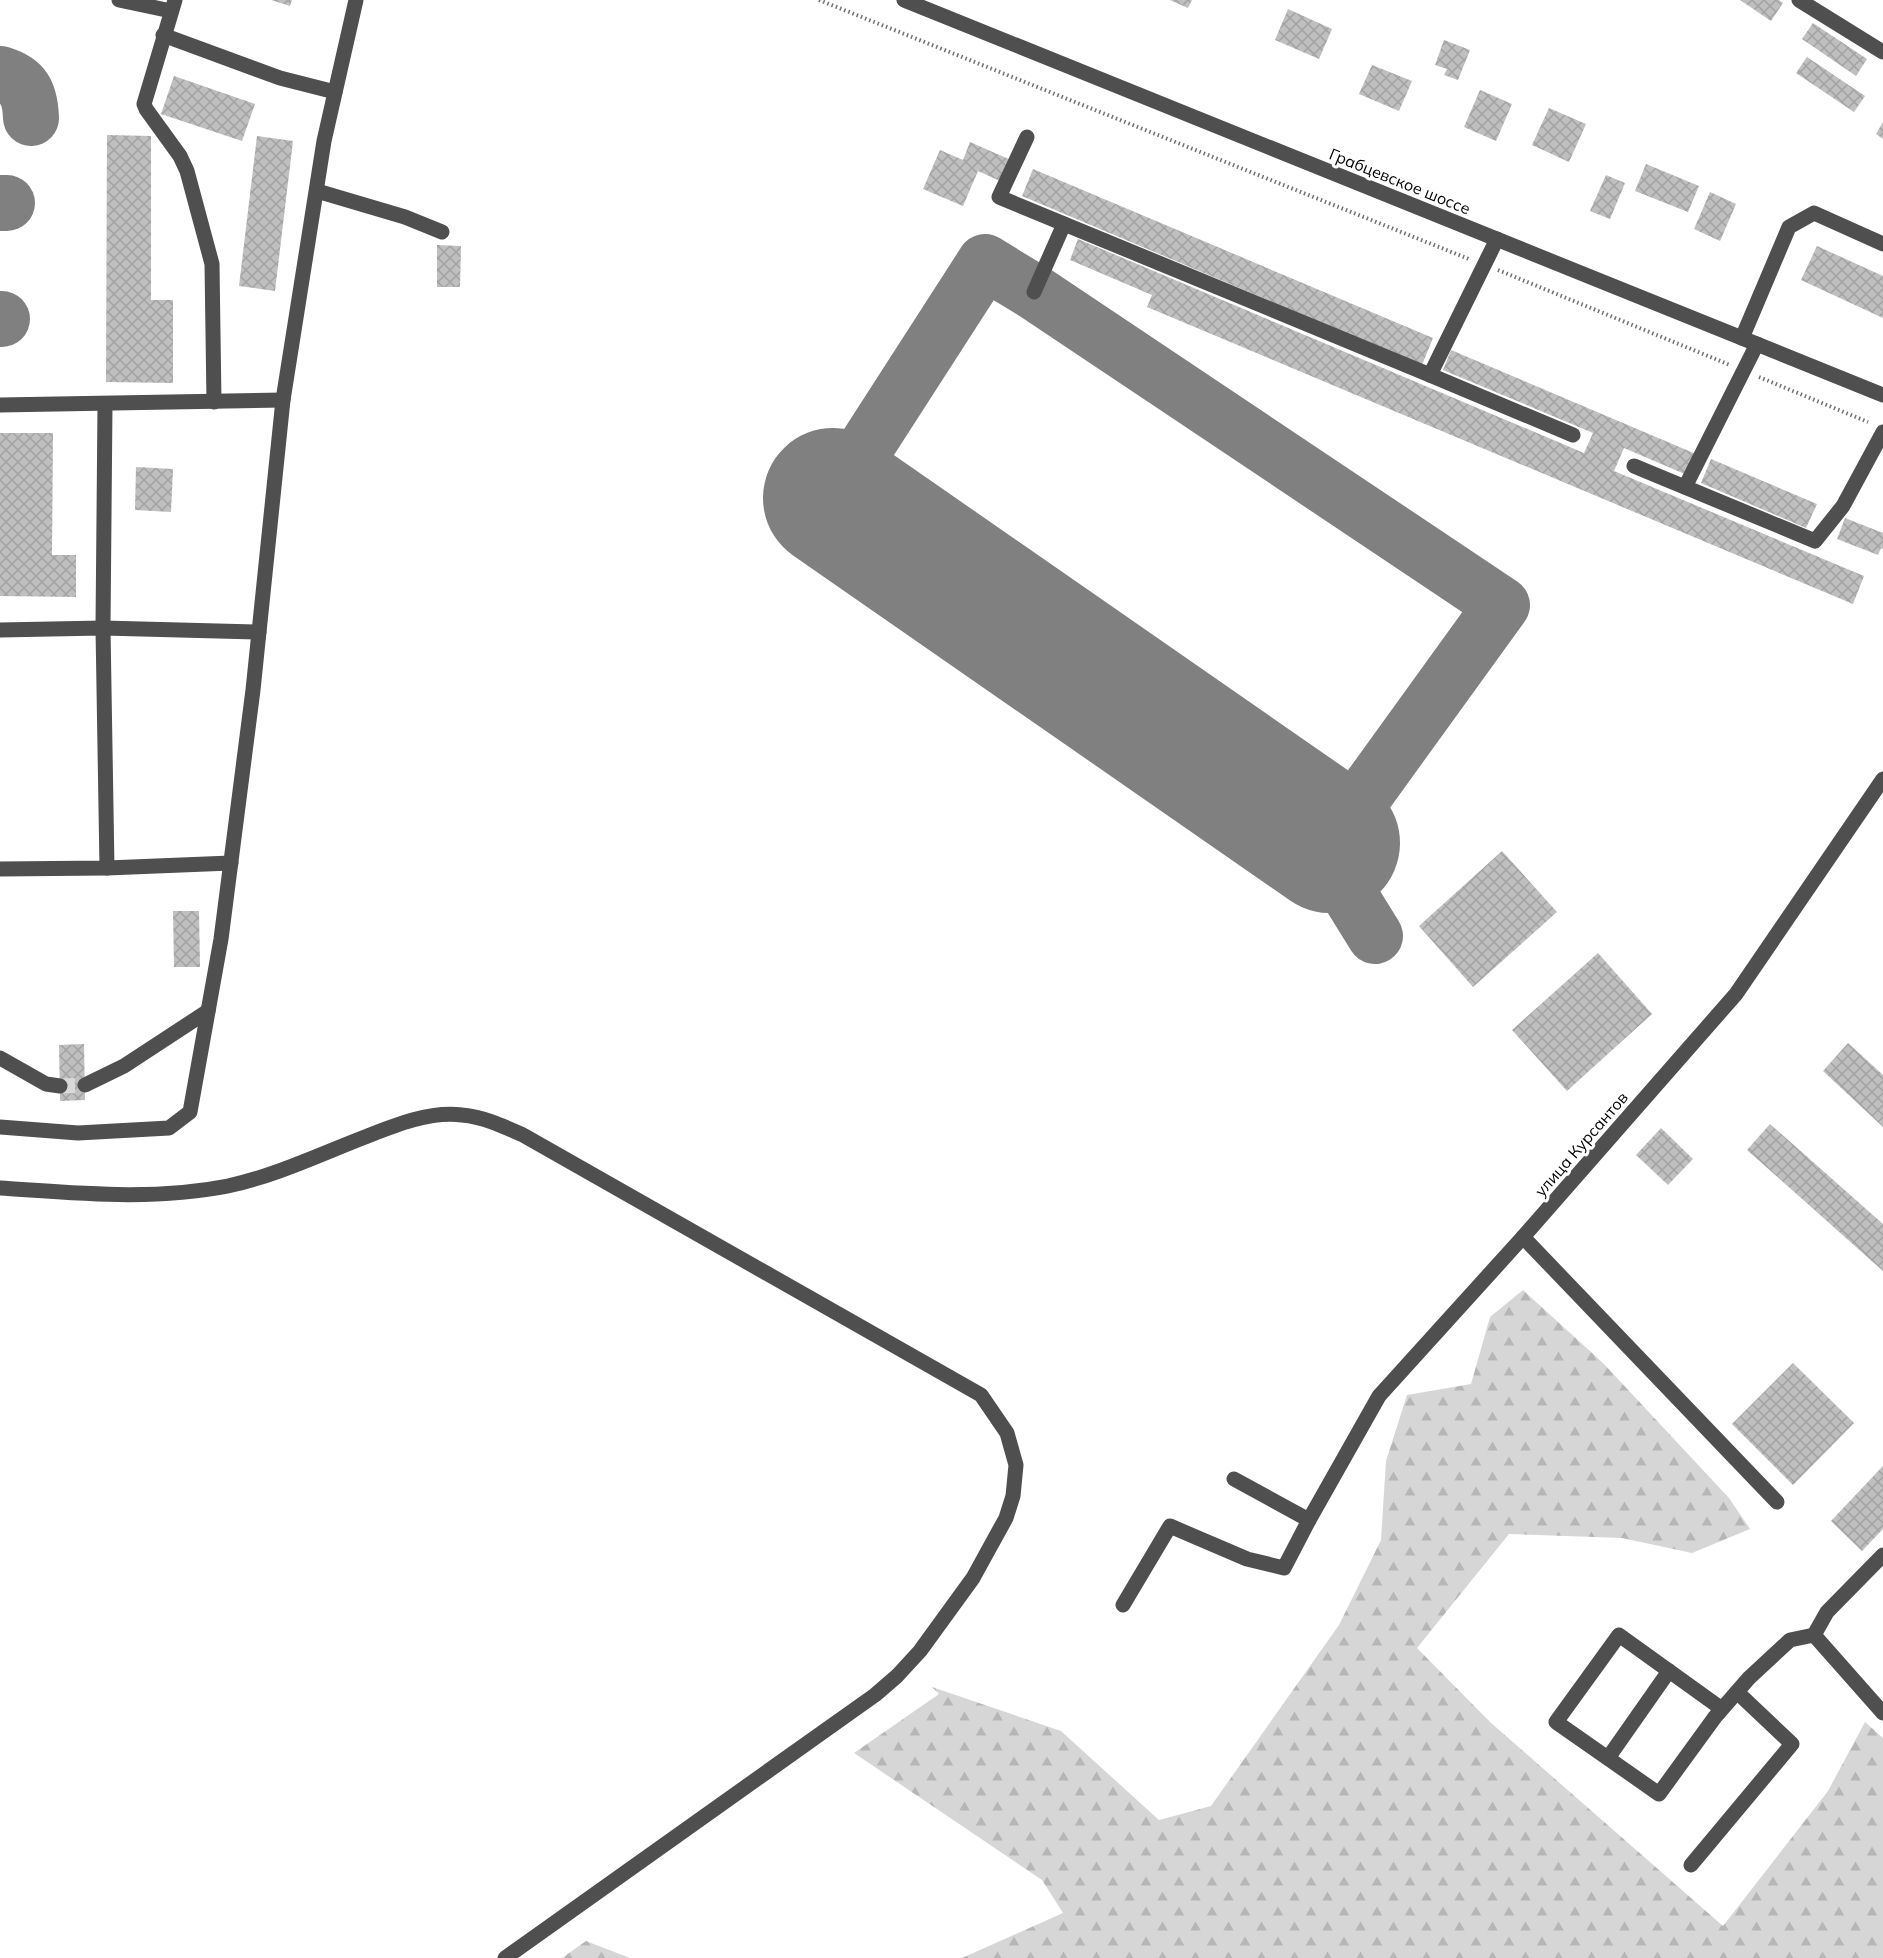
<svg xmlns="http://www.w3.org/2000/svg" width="1883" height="1958" font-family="Mulish,sans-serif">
<defs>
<pattern id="forest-firs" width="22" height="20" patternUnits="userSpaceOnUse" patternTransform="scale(1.5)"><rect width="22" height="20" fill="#d6d6d6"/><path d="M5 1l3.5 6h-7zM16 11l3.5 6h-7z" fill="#b6b6b6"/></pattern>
<pattern id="building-cross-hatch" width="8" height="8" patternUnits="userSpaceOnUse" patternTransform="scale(1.5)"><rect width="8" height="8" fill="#bfbfbf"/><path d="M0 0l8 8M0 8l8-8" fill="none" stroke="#a2a2a2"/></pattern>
</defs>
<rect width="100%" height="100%" fill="#fff"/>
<g fill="url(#forest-firs)">
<path d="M1523,1290L1603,1363L1729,1498L1750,1529L1692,1553L1622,1538L1509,1534L1417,1648L1490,1722L1723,1926L1828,1791L1865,1722L1883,1738V1958H962L1063,1913L1042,1880L854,1753L939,1694L932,1687L1061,1731L1159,1820L1211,1806L1339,1625L1381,1540L1386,1461L1407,1395L1471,1384L1490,1317Z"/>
<path d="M586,1941L630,1958H562Z"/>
</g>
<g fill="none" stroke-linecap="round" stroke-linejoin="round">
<g stroke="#808080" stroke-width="56">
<path d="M0,74C24,81 30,93 31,118"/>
<path d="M0,203H7"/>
<path d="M0,319H2"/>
<path d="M833,498L985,262L1034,292L1502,605L1330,843L1336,873L1375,936"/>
</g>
<path stroke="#808080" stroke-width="140" d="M833,498L1330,843"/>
</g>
<g fill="url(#building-cross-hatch)">
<path d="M271,0H292L290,6Z"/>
<path d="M1170,0H1192L1188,8Z"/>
<path d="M1740,0H1779L1783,3L1771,21Z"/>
<path d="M1288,9L1332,29L1319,59L1275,40Z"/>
<path d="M1813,23L1867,59L1856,76L1802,39Z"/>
<path d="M1444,40L1470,50L1458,80L1444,75L1447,69L1435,65Z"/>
<path d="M1807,57L1865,96L1854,112L1796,73Z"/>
<path d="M1372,65L1412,81L1399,111L1359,94Z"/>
<path d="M174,76L255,104L242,141L161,114Z"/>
<path d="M1480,90L1512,104L1496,141L1464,127Z"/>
<path d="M1549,108L1586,124L1569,162L1532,145Z"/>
<path d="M1883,122V139L1876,134Z"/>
<path d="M107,135L151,136V300H173V383L106,382Z"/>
<path d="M257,136L293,141L275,291L239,286Z"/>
<path d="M970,142L1011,160L1002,182L978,171L963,206L923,189L940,150L963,160Z"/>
<path d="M1646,164L1699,186L1688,212L1635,191Z"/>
<path d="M1033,169L1433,338L1422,365L1022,196Z"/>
<path d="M1606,175L1625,183L1610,219L1590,211Z"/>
<path d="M1710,192L1736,204L1720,241L1694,229Z"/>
<path d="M1078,239L1584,453L1593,433L1443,370L1451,350L1696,454L1687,475L1624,448L1614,471L1864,576L1853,604L1147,307L1152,295L1070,260Z"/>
<path d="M437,245L461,246L460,287H437Z"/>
<path d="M1817,246L1883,276V318L1801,280Z"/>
<path d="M0,433H53L52,555H76V597L0,596Z"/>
<path d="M1711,459L1817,504L1806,528L1701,483Z"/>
<path d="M136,467L173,469L171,512L135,510Z"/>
<path d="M1845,518L1883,533V549L1881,548L1878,555L1837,539Z"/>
<path d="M1502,851L1557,912L1473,987L1419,926Z"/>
<path d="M173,911H199L200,967H174Z"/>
<path d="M1598,953L1652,1014L1567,1091L1512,1030Z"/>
<path d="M1848,1043L1883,1075V1127L1823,1071Z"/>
<path d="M84,1044L85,1100L60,1101L59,1045Z"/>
<path d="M1770,1124L1883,1224V1271L1747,1150Z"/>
<path d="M1661,1128L1693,1159L1668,1185L1636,1155Z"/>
<path d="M1793,1363L1854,1423L1793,1485L1732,1424Z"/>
<path d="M1883,1466V1529L1862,1551L1831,1521Z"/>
</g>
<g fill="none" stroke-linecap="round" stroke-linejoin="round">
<path stroke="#d9d9d9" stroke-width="15" stroke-dasharray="15 8" stroke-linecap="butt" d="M60,1086L85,1085"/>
<g stroke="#717171" stroke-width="4" stroke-dasharray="1.5 3" stroke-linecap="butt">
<path d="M819,0L1469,259"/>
<path d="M1498,270L1730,365"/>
<path d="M1759,377L1868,422"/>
</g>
<g stroke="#4f4f4f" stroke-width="15">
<path d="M119,0L171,11"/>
<path d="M175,0L144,104L146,109L180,156L187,171L212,264L214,402"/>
<path d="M904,0L1883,395"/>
<path d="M1799,0L1883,52"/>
<path d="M163,35L280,78L335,92"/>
<path d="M1027,137L999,197L1430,375"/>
<path d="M317,191L405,217L442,232"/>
<path d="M1497,239L1430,375L1573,435"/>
<path d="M1034,292L1064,224"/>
<path d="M1742,338L1789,227L1814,213L1883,244"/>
<path d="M105,404L103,628L107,868"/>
<path d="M0,405L283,400"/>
<path d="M1634,466L1815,541L1843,506L1883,432"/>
<path d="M1685,487L1757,344"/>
<path d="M0,630L103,628L259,632"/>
<path d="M0,869L107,868L231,863"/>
<path d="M0,1058L46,1084L60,1086"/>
<path d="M85,1085L124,1066L208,1011"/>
<path d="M0,1127L78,1133L169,1128L190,1112L221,939L253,690L283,400L324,141L356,0"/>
<path d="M0,1188C76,1193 153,1201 228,1186C275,1176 321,1154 365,1137C395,1125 429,1111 462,1115C484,1117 503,1126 523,1135L981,1395L1007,1433L1016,1465L1013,1496L1006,1518L973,1578L920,1651L897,1676L875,1695L505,1958"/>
<path d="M1234,1479L1309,1520L1379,1396L1523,1237"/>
<path d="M1777,1502L1523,1237L1736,994L1883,779"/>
<path d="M1123,1605L1170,1526L1247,1559L1284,1568L1309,1520"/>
<path d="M1814,1635L1827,1612L1883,1555"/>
<path d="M1814,1635L1883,1713"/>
<path d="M1722,1709L1619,1635L1556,1722L1659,1794L1715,1717L1749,1678L1790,1640L1814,1635"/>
<path d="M1608,1758L1669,1671"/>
<path d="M1691,1865L1792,1744L1737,1692"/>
</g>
</g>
<g text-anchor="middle" stroke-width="6" stroke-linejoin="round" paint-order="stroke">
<g font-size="16" fill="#000" stroke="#fff">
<text transform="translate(1400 181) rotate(22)" y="6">Грабцевское шоссе</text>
<text transform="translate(1581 1144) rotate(-49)" y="6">улица Курсантов</text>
</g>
</g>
</svg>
